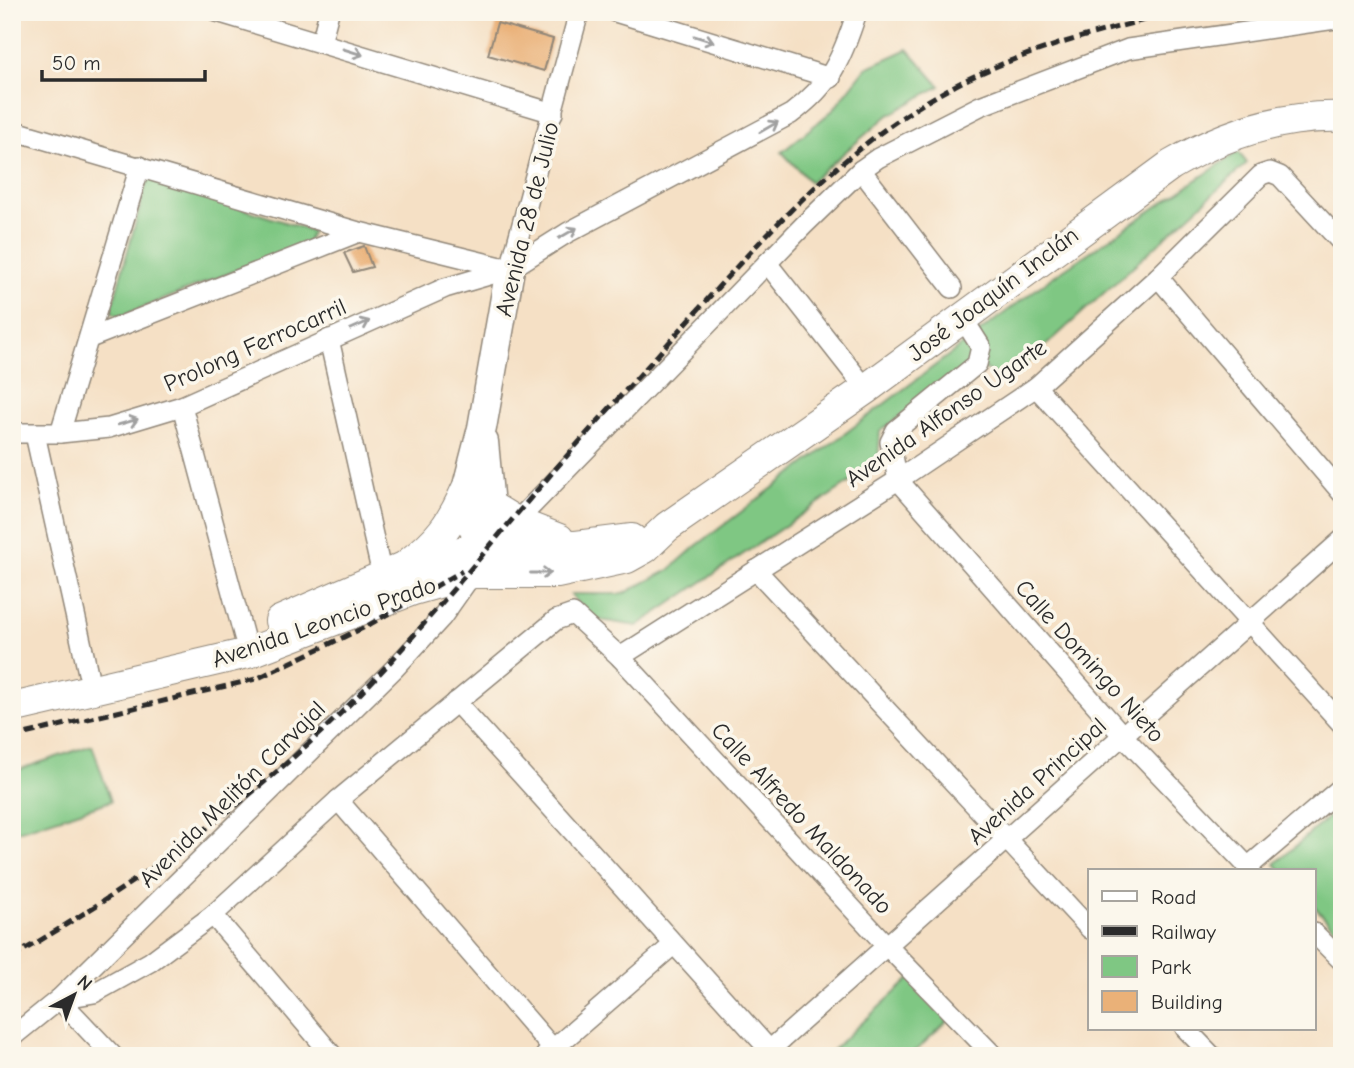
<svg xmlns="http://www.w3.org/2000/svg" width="1354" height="1068" font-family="'Comic Neue',sans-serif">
<rect width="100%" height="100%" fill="#fbf7ec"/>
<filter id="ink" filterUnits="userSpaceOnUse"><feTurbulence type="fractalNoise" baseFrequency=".0143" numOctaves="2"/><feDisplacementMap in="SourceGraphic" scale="14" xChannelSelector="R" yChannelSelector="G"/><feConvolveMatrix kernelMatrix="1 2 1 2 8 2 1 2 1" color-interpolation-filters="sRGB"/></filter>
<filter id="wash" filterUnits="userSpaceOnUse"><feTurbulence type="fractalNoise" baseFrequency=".00686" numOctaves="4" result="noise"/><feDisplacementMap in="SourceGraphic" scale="28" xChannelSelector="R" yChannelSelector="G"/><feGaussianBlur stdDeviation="1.57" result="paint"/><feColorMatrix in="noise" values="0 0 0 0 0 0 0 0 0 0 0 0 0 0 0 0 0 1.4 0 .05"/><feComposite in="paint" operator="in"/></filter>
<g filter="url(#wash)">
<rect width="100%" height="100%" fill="#f5e0c5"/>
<g fill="#7fc783" stroke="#557957" stroke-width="2">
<path d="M908,49L940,86L887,116L810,182L782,152L833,110L866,68Z"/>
<path d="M1238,152L1247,163L1007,381L974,363L880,431L878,463L637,626L588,618L571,594H623L669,570L696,546L1051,278Z"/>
<path d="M148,178L312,231L308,242L119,317L111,311Z"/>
<path d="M92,745L111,801L12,833V772Z"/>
<path d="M1342,805V937L1314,906V870H1281L1275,864Z"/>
<path d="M913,976L951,1018L910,1056H826Z"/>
</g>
<g id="blocks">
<g fill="#eab178">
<path d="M497,23L553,39L544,71L488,55Z"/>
<path d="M364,246L372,267L353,272L344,253Z"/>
</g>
</g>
</g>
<g filter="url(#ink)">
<use href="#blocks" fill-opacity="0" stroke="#908678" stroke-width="2"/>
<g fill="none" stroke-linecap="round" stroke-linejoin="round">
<g stroke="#908678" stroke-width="22">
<g id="street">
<path d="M217,12L553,113"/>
<path d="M615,12L831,78"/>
<path d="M321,43L329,12"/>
<path d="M12,130L359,232L509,269"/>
<path d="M861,170L952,288"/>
<path d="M767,263L866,389"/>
<path d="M510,269L579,12"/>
<path d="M1158,277L1342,493"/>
<path d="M962,317L981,347L977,364L896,430L890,442L898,480L1123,736L1251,870"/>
<path d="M90,338L359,232"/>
<path d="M329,339L382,575"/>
<path d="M1036,387L1342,724"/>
<path d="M182,406L244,637"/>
<path d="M12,433H60L109,428L182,406L445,288L510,269L567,233L791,114C831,84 842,59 857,12"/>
<path d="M60,433L140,166"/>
<path d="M35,434L88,673"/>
<path d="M511,527L804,225L861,170L878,158L980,106L1128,49L1342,18"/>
<path d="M756,570L1090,929"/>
<path d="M620,657L898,480L1036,387L1158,277L1261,175L1270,172L1280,176L1342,243"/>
<path d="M456,702L775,1056"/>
<path d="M338,800L559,1056"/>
<path d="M1248,867L1342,787"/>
<path d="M213,915L333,1056"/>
<path d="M1314,933L1342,961"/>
<path d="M59,999L94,993L150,962L213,915L338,800L556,620L573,614L620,657L887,946L994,1056"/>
<path d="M59,999L113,1056"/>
<path d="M1185,1028L1212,1056"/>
<path d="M12,1037L59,999L394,669L442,617L473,573"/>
<path d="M545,1056L673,945"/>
<path d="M763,1056L1342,540"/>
</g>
</g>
<g stroke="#908678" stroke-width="31">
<g id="secondary">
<path d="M484,442L490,506L487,530"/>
<path d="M485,546L471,524L466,490L482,428L510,269"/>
</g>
</g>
<g stroke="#908678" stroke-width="32">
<g id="primary">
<path d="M490,506L518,523L559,539"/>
<path d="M409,563C438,541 451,524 466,490"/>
<path d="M280,621L406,566L491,544L576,546L632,539"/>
<path d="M12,708L248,653L413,590L473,573H557L627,558L645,548L667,527L866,389L1171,165C1224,134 1280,115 1342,117"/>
</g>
</g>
<use href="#street" stroke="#fff" stroke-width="19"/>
<use href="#secondary" stroke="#fff" stroke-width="28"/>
<use href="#primary" stroke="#fff" stroke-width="30"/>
<g stroke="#2b2b2b" stroke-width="5" stroke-dasharray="10 5" stroke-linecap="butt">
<path d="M12,737L256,679L367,626L462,571"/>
<path d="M12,957C150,877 284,779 391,661C444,602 494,540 546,480C587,432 631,385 673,338C759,241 846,140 964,81C1031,48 1103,31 1175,12"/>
</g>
</g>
<defs><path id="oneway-shaft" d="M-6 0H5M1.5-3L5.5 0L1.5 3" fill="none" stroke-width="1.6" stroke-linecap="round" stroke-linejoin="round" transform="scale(1.75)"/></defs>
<g stroke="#a0a0a0">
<use href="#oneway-shaft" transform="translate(704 39) rotate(17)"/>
<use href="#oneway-shaft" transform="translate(353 52) rotate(17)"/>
<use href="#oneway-shaft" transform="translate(769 127) rotate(-30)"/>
<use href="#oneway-shaft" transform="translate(568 233) rotate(-30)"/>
<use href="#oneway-shaft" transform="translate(360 325) rotate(-24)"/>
<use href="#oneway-shaft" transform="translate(128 422) rotate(-16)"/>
<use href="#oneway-shaft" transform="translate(541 573)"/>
</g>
</g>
<g text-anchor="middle" stroke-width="7" stroke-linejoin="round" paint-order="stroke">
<g font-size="24" fill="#2b2b2b" stroke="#fbf7ec">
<text transform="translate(527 219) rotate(-76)" y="8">Avenida 28 de Julio</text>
<text transform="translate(993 294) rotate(-37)" y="8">José Joaquín Inclán</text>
<text transform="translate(255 345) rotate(-24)" y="8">Prolong Ferrocarril</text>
<text transform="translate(946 413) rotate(-35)" y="8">Avenida Alfonso Ugarte</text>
<text transform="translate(324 622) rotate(-19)" y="8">Avenida Leoncio Prado</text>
<text transform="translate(1090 661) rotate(48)" y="8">Calle Domingo Nieto</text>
<text transform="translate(1037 781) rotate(-42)" y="8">Avenida Principal</text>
<text transform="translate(232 794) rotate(-45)" y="8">Avenida Melitón Carvajal</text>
<text transform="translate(802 818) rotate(47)" y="8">Calle Alfredo Maldonado</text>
</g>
</g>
<rect width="1354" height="1068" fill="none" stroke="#fbf7ec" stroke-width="42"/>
<rect x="1088" y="869" width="228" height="161" fill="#fbf7ec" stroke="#a8a59f" stroke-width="2"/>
<rect x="1102" y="891" width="35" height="10" fill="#ffffff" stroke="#a8a59f" stroke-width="2"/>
<text x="1151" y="904" font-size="21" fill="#2b2b2b">Road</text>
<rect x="1102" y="926" width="35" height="10" fill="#2b2b2b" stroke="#a8a59f" stroke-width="2"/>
<text x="1151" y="939" font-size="21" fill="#2b2b2b">Railway</text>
<rect x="1102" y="956" width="35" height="21" fill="#7fc783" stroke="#a8a59f" stroke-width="2"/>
<text x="1151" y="974" font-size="21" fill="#2b2b2b">Park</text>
<rect x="1102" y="991" width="35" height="21" fill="#eab178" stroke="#a8a59f" stroke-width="2"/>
<text x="1151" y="1009" font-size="21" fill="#2b2b2b">Building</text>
<g transform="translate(74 995) rotate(41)" stroke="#fbf7ec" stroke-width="5" paint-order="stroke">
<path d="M0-5L12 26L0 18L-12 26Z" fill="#2b2b2b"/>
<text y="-10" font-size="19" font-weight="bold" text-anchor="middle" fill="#2b2b2b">N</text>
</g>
<path d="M42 70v10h163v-10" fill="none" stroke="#2b2b2b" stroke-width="3.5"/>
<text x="52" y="70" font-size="21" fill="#2b2b2b" stroke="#fbf7ec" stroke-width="5" paint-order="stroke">50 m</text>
</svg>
